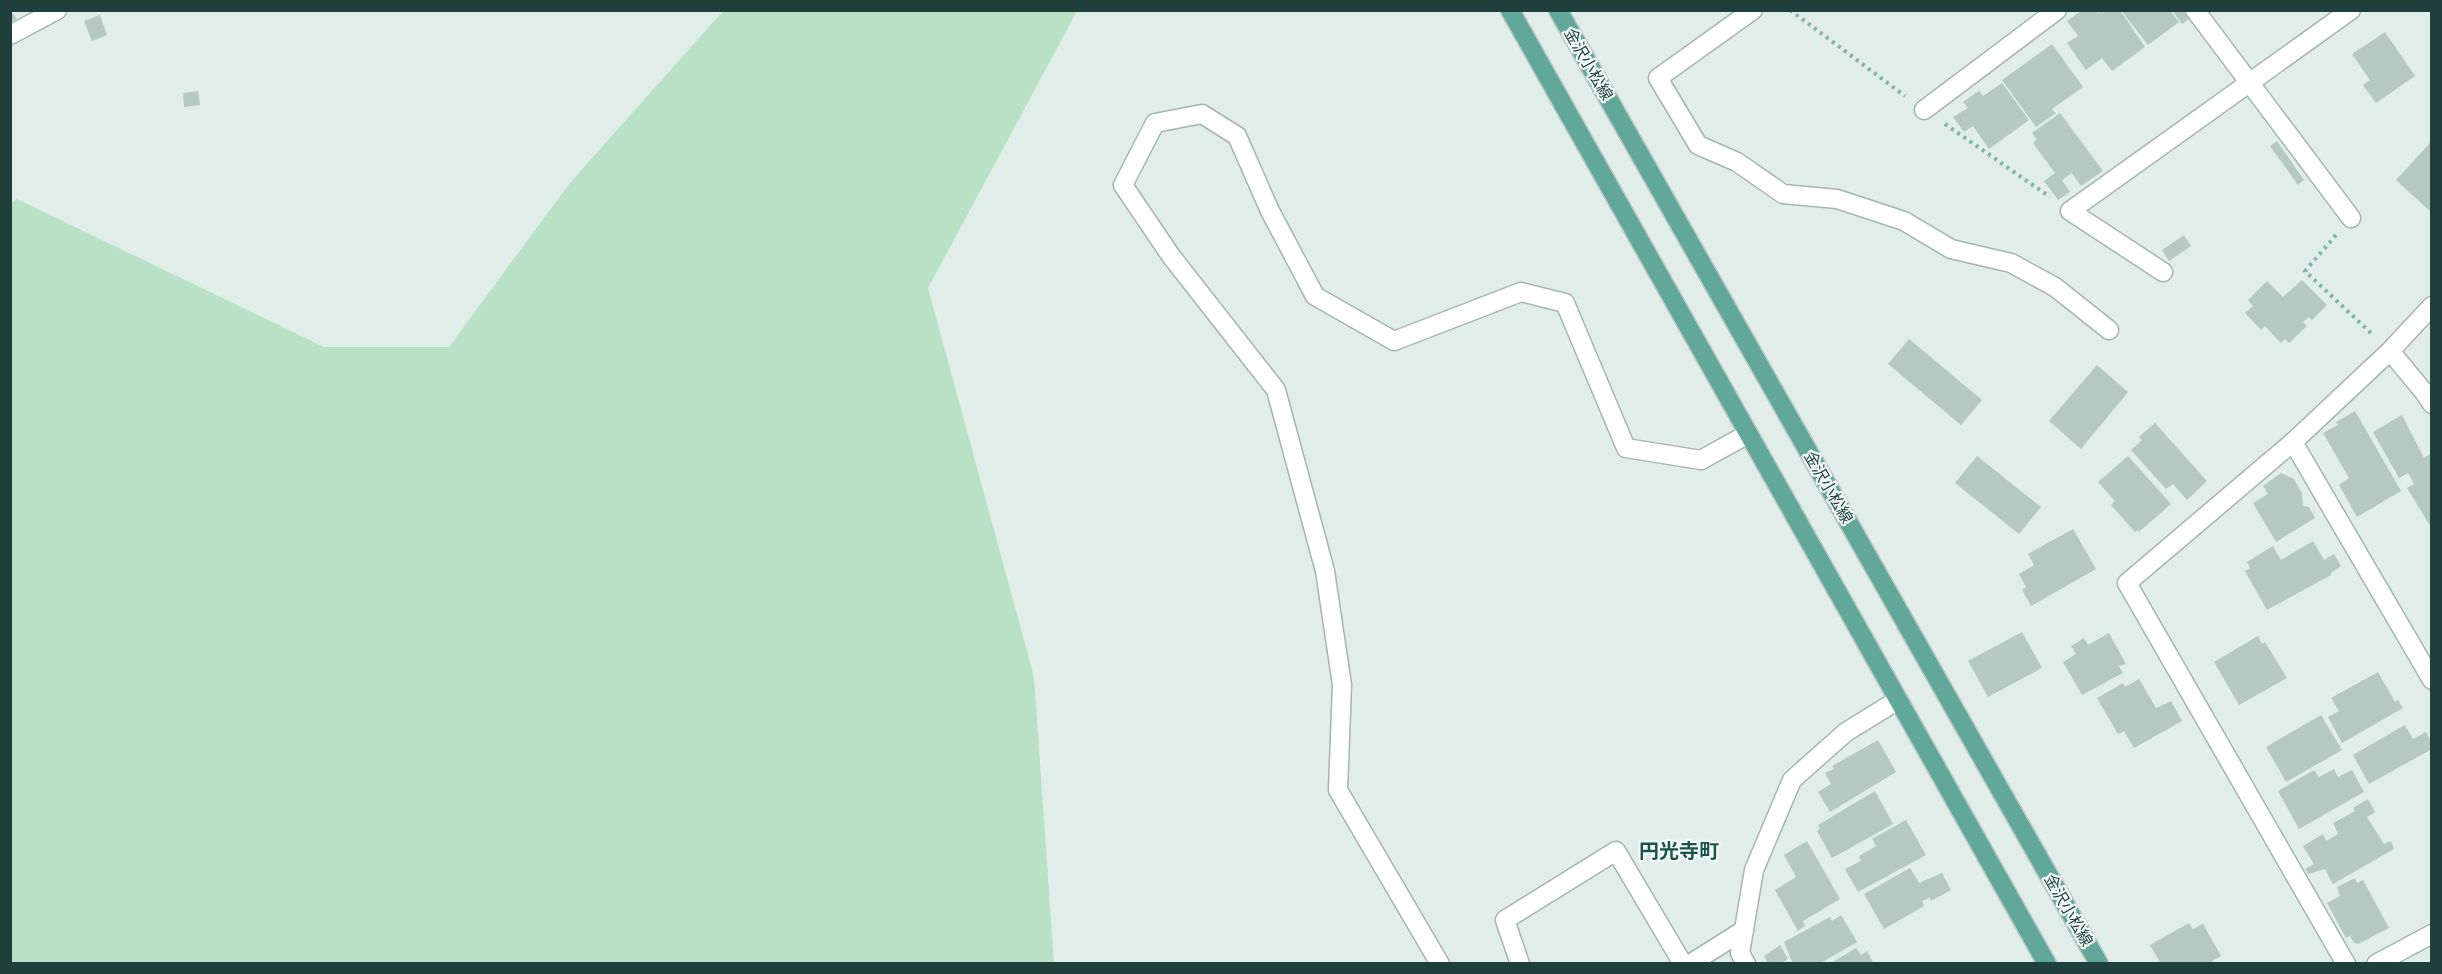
<svg xmlns="http://www.w3.org/2000/svg" width="2442" height="974" font-family="'Varela Round','Noto Sans JP',sans-serif">
<rect width="100%" height="100%" fill="#e1ede9"/>
<path fill="#b8e1c6" d="M724,10L1077,11L928,288L1034,677L1054,963H11V203L17,199L324,347H449L569,184Z"/>
<g fill="#b6c8c2">
<path d="M10,10L17,19L10,22Z"/>
<path d="M2082,10H2096L2098,13L2102,10H2120L2145,47L2112,71L2102,58L2086,70L2067,43L2078,36L2067,21Z"/>
<path d="M2121,10H2170L2179,22L2148,45Z"/>
<path d="M2172,10H2183L2189,19L2182,24Z"/>
<path d="M100,15L107,35L92,41L84,21Z"/>
<path d="M2385,32L2415,76L2376,103L2363,85L2370,80L2352,54Z"/>
<path d="M2052,44L2083,87L2052,109L2056,113L2036,127L2002,80Z"/>
<path d="M2002,83L2029,120L1989,149L1973,126L1964,132L1953,117L1968,108L1963,102L1979,91L1983,96Z"/>
<path d="M198,91L200,105L184,107L183,93Z"/>
<path d="M2060,113L2103,171L2081,186L2072,173L2062,180L2070,192L2058,200L2044,181L2055,173L2033,143L2037,140L2032,133Z"/>
<path d="M2277,141L2304,180L2298,185L2270,146Z"/>
<path d="M2430,143L2432,144V213L2396,180Z"/>
<path d="M2184,235L2191,246L2169,261L2162,250Z"/>
<path d="M2302,280L2327,305L2312,320L2309,317L2303,322L2307,326L2289,343L2285,339L2281,343L2265,326L2261,330L2245,313L2253,306L2248,300L2267,281L2283,297Z"/>
<path d="M1909,339L1982,400L1961,425L1888,364Z"/>
<path d="M2097,365L2128,392L2081,449L2049,421Z"/>
<path d="M2355,411L2401,491L2357,517L2339,485L2349,478L2323,433L2338,425L2336,422Z"/>
<path d="M2402,415L2424,458L2432,453V529L2407,488L2414,484L2408,473L2399,478L2373,432Z"/>
<path d="M2155,423L2207,481L2187,500L2173,484L2166,489L2131,450L2142,440L2139,437Z"/>
<path d="M1977,456L2041,507L2019,534L1955,483Z"/>
<path d="M2128,456L2171,504L2139,532L2138,530L2135,532L2111,505L2115,501L2098,482Z"/>
<path d="M2281,473L2294,479L2302,493L2303,506L2309,507L2315,518L2276,542L2253,503L2268,494L2263,486Z"/>
<path d="M2073,529L2096,569L2031,606L2022,590L2026,587L2019,574L2034,565L2028,554Z"/>
<path d="M2313,541L2324,560L2334,554L2341,566L2331,573V575L2267,610L2245,571L2250,568L2247,562L2273,546L2281,560Z"/>
<path d="M2022,632L2042,668L1988,697L1968,661Z"/>
<path d="M2109,633L2126,664L2119,666L2123,673L2082,695L2063,662L2076,654L2071,646L2084,638L2088,645Z"/>
<path d="M2258,636L2262,644L2265,642L2287,678L2239,705L2214,662Z"/>
<path d="M2378,672L2395,702L2398,700L2403,708L2342,743L2328,717L2339,711L2331,698Z"/>
<path d="M2139,679L2156,708L2171,701L2182,721L2134,748L2124,731L2118,734L2097,698L2123,683L2125,687Z"/>
<path d="M2321,715L2342,750L2286,782L2266,747Z"/>
<path d="M2405,725L2413,739L2426,732L2432,742V749L2369,784L2353,755Z"/>
<path d="M1878,740L1896,772L1830,812L1818,792L1831,784L1825,773L1834,769L1832,766Z"/>
<path d="M2334,769L2338,777L2352,770L2364,792L2299,829L2278,791L2314,770L2319,777Z"/>
<path d="M1875,791L1893,824L1832,858L1817,831L1820,828L1818,825Z"/>
<path d="M2368,799L2375,812L2367,817L2384,844L2391,841L2394,849L2333,884L2325,869L2308,874L2305,869L2314,864L2303,846L2323,834L2326,841L2338,834L2333,823L2355,811L2353,808Z"/>
<path d="M1906,820L1926,855L1858,892L1845,869L1861,861L1859,856L1876,846L1872,839Z"/>
<path d="M1807,841L1840,899L1803,921L1805,926L1798,931L1775,890L1796,877L1784,855Z"/>
<path d="M1910,868L1919,883L1942,873L1951,890L1931,901L1930,898L1922,901L1924,906L1884,929L1864,894Z"/>
<path d="M2355,878L2357,883L2363,880L2389,928L2358,944L2354,943L2350,936L2346,938L2327,903L2340,896L2337,887Z"/>
<path d="M1841,915L1857,942L1819,964H1793L1784,942L1830,917L1832,921Z"/>
<path d="M2189,923L2193,929L2203,924L2221,956L2207,964H2161L2150,945Z"/>
<path d="M1780,945L1788,959L1780,964H1768L1764,956Z"/>
<path d="M1856,948L1861,955L1867,951L1874,964H1835L1834,961Z"/>
</g>
<g fill="none" stroke-linecap="round" stroke-linejoin="round">
<g stroke="#a3b6b1" stroke-width="21">
<g id="minor">
<path d="M1753,10L1658,78L1698,145L1737,162L1783,194L1837,199L1904,221L1951,249L2011,263L2055,287L2109,330"/>
<path d="M2195,10L2351,218"/>
<path d="M10,35L57,10"/>
<path d="M1924,110L2057,10"/>
<path d="M2163,272L2070,211L2351,10"/>
<path d="M2432,306L2390,351L2293,442L2432,680"/>
<path d="M2390,351L2424,392L2432,404"/>
<path d="M2293,442L2127,583L2346,964"/>
<path d="M1440,964L1338,790L1342,685L1325,571L1276,390L1171,256L1123,185L1155,123L1202,114L1237,136L1270,211L1315,296L1394,341L1521,292L1565,303L1626,448L1701,460L1748,434"/>
<path d="M1520,964L1505,920L1616,851L1683,964"/>
<path d="M1690,964L1744,930"/>
<path d="M1746,964L1740,953L1754,870L1792,780L1846,732L1898,700"/>
<path d="M2376,964L2432,934"/>
</g>
</g>
<g stroke="#c0cac8" stroke-width="21">
<g id="primary">
<path d="M1510,10L2047,964"/>
<path d="M1558,10L2099,964"/>
</g>
</g>
<g stroke="#7eb4a8" stroke-width="4" stroke-dasharray="3 4.5" stroke-linecap="butt">
<path d="M1790,10L1905,96"/>
<path d="M1945,124L2050,197"/>
<path d="M2336,235L2305,271L2374,336"/>
</g>
<use href="#minor" stroke="#fff" stroke-width="18"/>
<use href="#primary" stroke="#61a89b" stroke-width="18"/>
</g>
<g text-anchor="middle" stroke-width="4.5" stroke-linejoin="round" paint-order="stroke">
<g font-size="16" fill="#1f403a" stroke="#f2f9f6">
<text transform="translate(1589 64) rotate(60)" y="6">金沢小松線</text>
<text transform="translate(1829 487) rotate(60)" y="6">金沢小松線</text>
<text transform="translate(2069 910) rotate(60)" y="6">金沢小松線</text>
</g>
<g font-size="20" font-weight="bold" fill="#19544b" stroke="#f2f9f6">
<text x="1679" y="858">円光寺町</text>
</g>
</g>
<rect width="2442" height="974" fill="none" stroke="#1f403a" stroke-width="24"/>
</svg>
